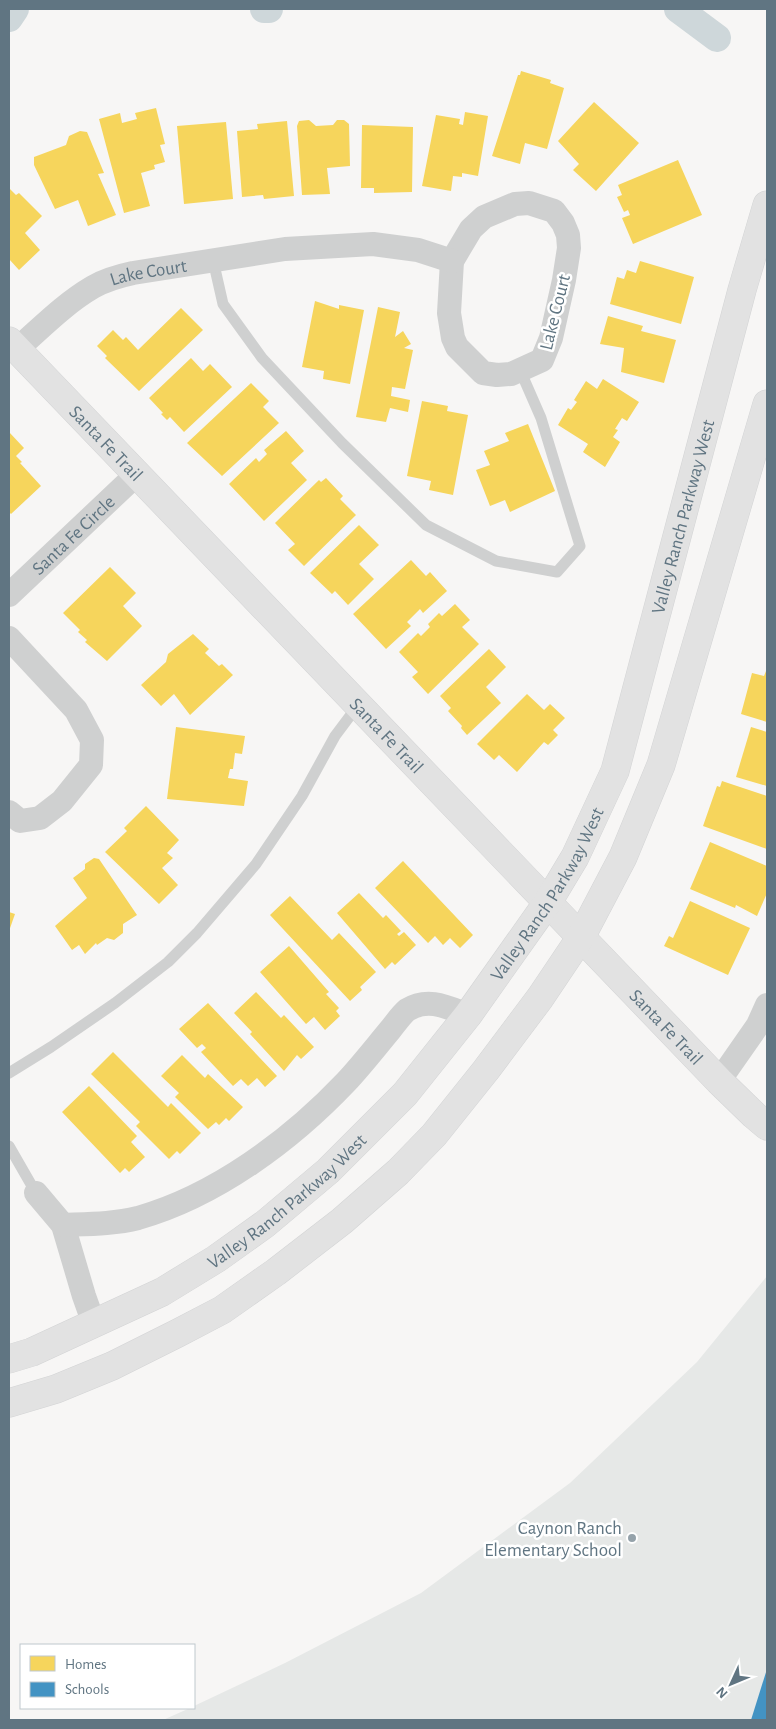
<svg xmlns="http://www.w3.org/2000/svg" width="776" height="1729" font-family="'Alegreya Sans',sans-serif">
<rect width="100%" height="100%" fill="#f7f6f5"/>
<path fill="#e6e8e7" d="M767,1276V1720H163L190,1708H194V1706L285,1663L421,1593L570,1483L697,1362Z"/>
<g fill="#f6d55c">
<path d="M521,71L551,80L550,83L564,88L547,149L525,143L520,164L492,156L518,75H520Z"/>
<path d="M594,102L639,143L596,191L573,170L579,164L558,141Z"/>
<path d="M156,108L165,144L160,145L165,162L154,165L155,169L141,173L150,206L124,213L99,119L120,113L122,123L137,119L135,113Z"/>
<path d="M465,112L488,116L478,176L462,173V177L453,176L451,191L422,186L436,115L460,119L459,124L463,125Z"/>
<path d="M309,120L316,126L333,125L337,120H344L349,124L350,166L327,168L330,194L302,195L297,126L299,121Z"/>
<path d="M287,121L294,196L264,199L263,195L242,197L237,131L258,129L257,124Z"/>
<path d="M226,122L233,199L184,204L177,126Z"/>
<path d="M362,125L413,127L412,192L374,193V188H361Z"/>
<path d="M80,131L87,132L104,173L98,174L116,215L88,226L78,200L55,209L34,165V157L66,145L69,136Z"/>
<path d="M678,160L702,215L633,244L622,218L630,215L628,210L624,212L617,197L622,195L618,185Z"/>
<path d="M9,188L16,195L19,193L42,216L25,233L40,250L19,270L9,259Z"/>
<path d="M640,261L694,277L681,324L610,304L617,277L624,279L627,270L636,273Z"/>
<path d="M315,301L339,309V305L364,310L350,384L323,379L324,371L302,367Z"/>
<path d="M378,307L400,312L395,337L403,331L411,344L404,348L413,350L405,389L392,387L391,396L410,400L408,412L390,408L386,422L356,417Z"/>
<path d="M181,308L203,330L139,391L105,358L107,356L97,346L113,330L123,340L126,337L138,350Z"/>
<path d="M608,316L643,326L641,331L676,340L664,383L621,372L624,348L600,344Z"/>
<path d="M191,358L203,371L210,364L232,387L184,432L170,417L167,420L161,414L163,413L149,398Z"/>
<path d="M603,379L639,402L627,421L622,418L615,429L618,430L613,437L620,442L605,467L583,452L588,444L558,425L568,408L571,410L577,402L574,400L586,381L597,389Z"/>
<path d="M251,383L269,401L263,407L279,423L222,476L187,443Z"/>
<path d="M422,401L448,406L447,411L468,415L453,495L429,490L431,481L407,476Z"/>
<path d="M528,424L555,491L510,512L505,500L490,506L476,470L490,465L484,451L509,441L505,433Z"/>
<path d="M286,431L304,451L291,463L307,480L264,521L229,484L256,458L259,462L267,454L264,450Z"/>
<path d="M9,432L24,448L16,456L22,462L20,463L41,486L11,514L9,512Z"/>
<path d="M326,478L343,496L340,499L356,515L304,566L288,550L295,544L275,523L319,480L321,482Z"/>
<path d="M359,525L379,545L359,564L374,579L348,605L335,591L332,594L310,573Z"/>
<path d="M411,560L426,576L430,572L447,591L423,613L420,609L407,622L411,626L386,649L353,614Z"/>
<path d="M110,567L136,593L123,606L142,626L107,661L85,642L87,640L78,632L80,630L63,613Z"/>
<path d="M455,604L470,620L462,627L479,644L428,694L412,677L418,672L399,652L418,633L421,636L430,627L428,624L439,613L442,616Z"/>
<path d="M193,634L209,649L205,653L219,666L222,664L233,675L190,715L174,694L161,706L141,685L166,662L168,654Z"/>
<path d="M489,649L506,667L486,687L501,703L467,735L461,728L462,726L448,711L451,708L440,696Z"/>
<path d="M766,671H767V722L741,714L752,673L764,676Z"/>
<path d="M527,694L544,710L550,704L565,718L553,730L558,735L548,745L544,742L517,772L499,755L494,760L477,744Z"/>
<path d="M176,727L245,736L242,754L235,753L233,769H230L228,778L248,781L244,806L167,799Z"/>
<path d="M751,727L767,732V786L736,777Z"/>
<path d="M722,781L767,796V849L703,826L717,786L720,787Z"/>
<path d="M146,806L179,840L167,853L173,858L162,868L178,885L159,904L105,852L127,831L124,828Z"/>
<path d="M710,842L767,866V893L757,916L736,905L735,908L690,889Z"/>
<path d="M94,858L99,859L137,915L123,924V933L114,940L107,938L97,945L96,943L85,954L79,945L72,950L55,926L87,898L73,878L85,869V864Z"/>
<path d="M403,861L473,935L460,948L450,938L443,945L435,936L428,943L375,888Z"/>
<path d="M359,893L383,918L386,915L401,931L397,934L399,936L404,932L416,945L395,965L392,962L385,969L337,913Z"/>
<path d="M290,896L332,940L339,933L376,972L360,987L362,990L350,1001L270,915Z"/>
<path d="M690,901L750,928L728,975L664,946L669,936L673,938Z"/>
<path d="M9,912L15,914L9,931Z"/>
<path d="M289,946L329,992L326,994L339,1008L336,1011L340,1016L325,1030L314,1017L306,1024L260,972Z"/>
<path d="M256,992L281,1018L284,1015L314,1047L301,1059L297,1055L284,1071L250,1034L252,1032L234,1013Z"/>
<path d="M208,1003L277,1076L265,1087L257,1078L248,1086L241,1079L233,1086L201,1052L206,1048L202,1044L197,1048L179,1029Z"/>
<path d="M113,1052L168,1107L171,1103L201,1133L180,1154L177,1151L169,1159L136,1126L140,1122L91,1074Z"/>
<path d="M182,1055L205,1078L208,1074L243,1107L229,1121L226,1118L219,1125L216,1122L208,1129L175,1097L179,1093L161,1076Z"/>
<path d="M89,1086L137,1136L131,1142L145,1157L129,1172L125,1168L120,1173L62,1112Z"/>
</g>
<path fill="#4393c3" d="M767,1669V1720H751Z"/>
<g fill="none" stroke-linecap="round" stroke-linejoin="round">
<g stroke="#ced7da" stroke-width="28">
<path d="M264,9H269"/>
<path d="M678,9L717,38"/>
<path d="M9,18L15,9"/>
</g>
<g stroke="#d3d4d5" stroke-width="29">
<g id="secondary">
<path id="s3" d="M9,341L719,1081L754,1115L767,1126"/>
<path id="s4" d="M9,1359L32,1352L162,1292L216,1259L265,1224L328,1171L405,1094L468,1015L548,902L575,857L615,771L742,290L767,205"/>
<path d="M9,1403L56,1389L112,1366L178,1333L222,1310L276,1272L342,1221L398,1172L434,1135L486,1070L540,998L581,937L623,857L661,765L767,404"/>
</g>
</g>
<g stroke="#cfd0d0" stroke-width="11">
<path d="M213,260L223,304L262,358L342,443L426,525L496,561L557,572L580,546L541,418L520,370"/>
<path d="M9,1073L51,1047L115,1003L168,962L197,933L256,864L302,796L335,736L359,704"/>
<path d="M9,1146L36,1193"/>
</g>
<g stroke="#cfd0d0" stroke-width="24">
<path d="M529,203L554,211L563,223L568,235L569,248L564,280L551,338L542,360L511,374L497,375L483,373L457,347L453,338L449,313L452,261L471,229L484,217L515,204Z"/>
<path id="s1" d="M17,349C41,328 64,304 93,287C105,280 119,276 133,273L285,249L373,244L418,250L452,261"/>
<path id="s2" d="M9,595L137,474"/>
<path d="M9,638L76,710L92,740L91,765L62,801L40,818L20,821L9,812"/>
<path d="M719,1081L758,1025L767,1005"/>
<path d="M36,1193L63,1225L84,1296L94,1324"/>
<path d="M63,1225C88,1224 114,1224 138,1218C216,1196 291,1140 346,1082C361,1066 375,1048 390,1030C395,1024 401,1015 407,1010C428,997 447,1007 468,1015"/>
</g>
<use href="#secondary" stroke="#e2e2e2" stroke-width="28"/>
</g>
<circle fill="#95a2aa" stroke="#fff" stroke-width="2" cx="632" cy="1538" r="5"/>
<g text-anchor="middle" stroke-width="5" stroke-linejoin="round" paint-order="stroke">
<g font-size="19" fill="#607582" stroke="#fff">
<text dy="7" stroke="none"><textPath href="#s1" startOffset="156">Lake Court</textPath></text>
<text transform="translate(554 312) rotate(-76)" y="7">Lake Court</text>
<text dy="7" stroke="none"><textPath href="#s3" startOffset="141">Santa Fe Trail</textPath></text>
<text dy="7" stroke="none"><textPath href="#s4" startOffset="1132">Valley Ranch Parkway West</textPath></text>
<text dy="7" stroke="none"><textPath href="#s2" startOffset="88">Santa Fe Circle</textPath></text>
<text dy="7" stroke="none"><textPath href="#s3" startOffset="546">Santa Fe Trail</textPath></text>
<text dy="7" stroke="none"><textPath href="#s4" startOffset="728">Valley Ranch Parkway West</textPath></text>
<text dy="7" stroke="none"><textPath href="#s3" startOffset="950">Santa Fe Trail</textPath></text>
<text dy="7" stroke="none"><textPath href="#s4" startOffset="322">Valley Ranch Parkway West</textPath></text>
</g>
<g font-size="19" fill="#607582" stroke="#fff" text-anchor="end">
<text x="622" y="1534">Caynon Ranch<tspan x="622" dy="22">Elementary School</tspan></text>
</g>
</g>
<rect width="776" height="1729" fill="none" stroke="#607582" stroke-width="20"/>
<rect x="20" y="1644" width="175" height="65" fill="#ffffff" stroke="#bfc8cd"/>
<rect x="30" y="1656" width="25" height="15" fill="#f6d55c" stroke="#bfc8cd"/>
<text x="65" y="1669" font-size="15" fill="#607582">Homes</text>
<rect x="30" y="1682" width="25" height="15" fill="#4393c3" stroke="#bfc8cd"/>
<text x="65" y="1694" font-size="15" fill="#607582">Schools</text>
<g transform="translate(731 1684) rotate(226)" stroke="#ffffff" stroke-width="4" paint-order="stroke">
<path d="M0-4L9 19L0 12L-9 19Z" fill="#607582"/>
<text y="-8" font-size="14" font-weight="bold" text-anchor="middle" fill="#607582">N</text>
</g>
</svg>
